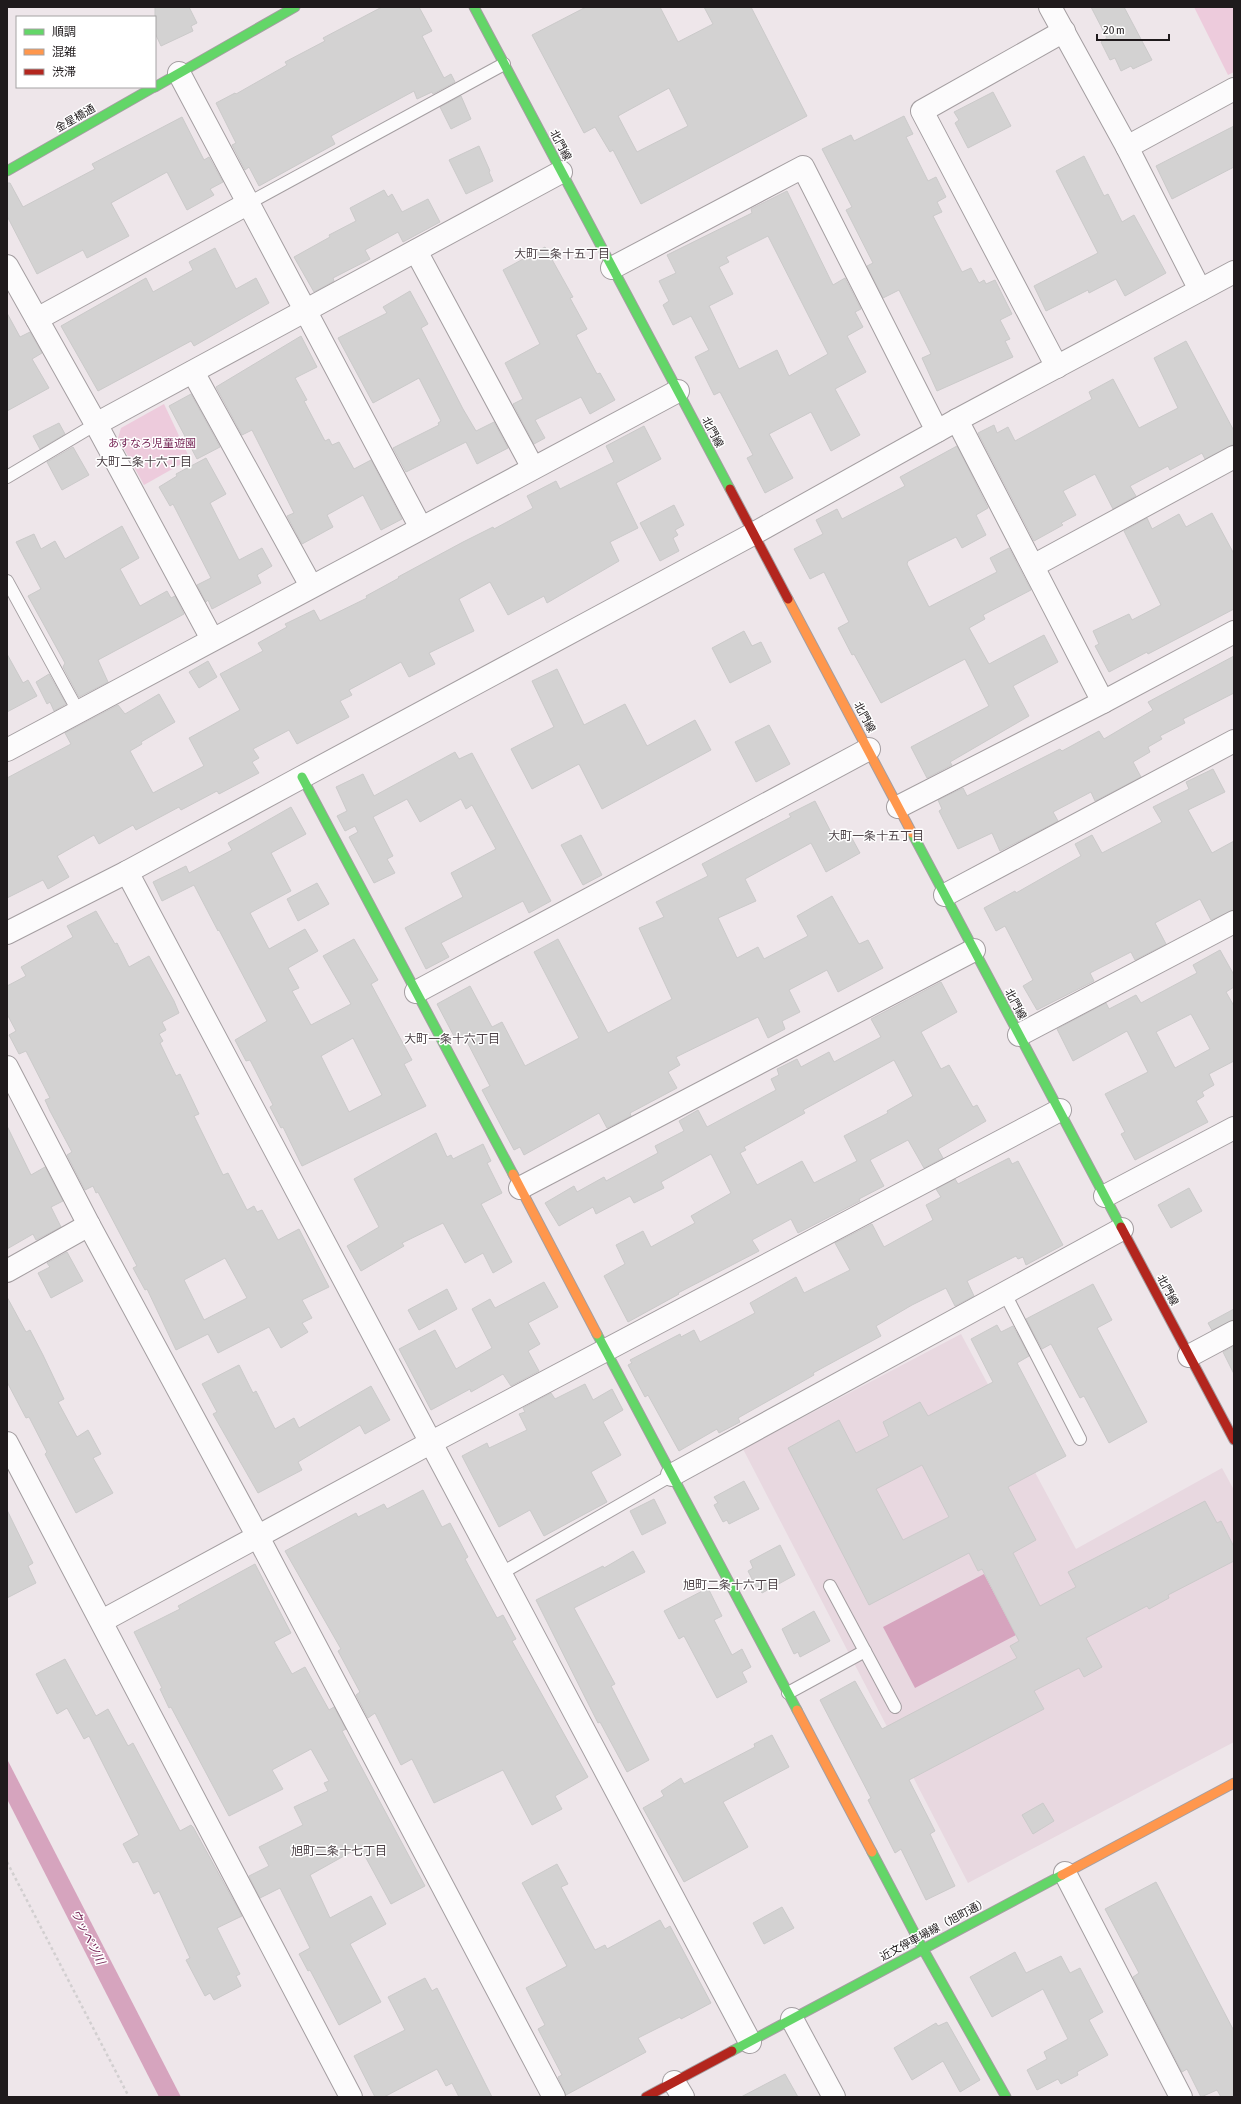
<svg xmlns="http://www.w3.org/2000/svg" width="1241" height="2104" font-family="'Asap Condensed','Noto Sans JP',sans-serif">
<rect width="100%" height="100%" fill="#eee6ea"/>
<path fill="#e8d8e0" d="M961,1334L1076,1549L1222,1468L1234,1490V1742L968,1883L743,1449Z"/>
<g fill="#edcbdc">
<path d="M1194,7H1234V72L1228,75Z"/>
<path d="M164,404L190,459L144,485L118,438L121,428Z"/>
</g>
<g fill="#d6a4be">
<path d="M984,1574L1016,1635L915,1688L883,1627Z"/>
<path d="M7,1759L181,2097H159L7,1799Z"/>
</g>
<g fill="#d3d2d2" stroke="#cbcaca" fill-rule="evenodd">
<path d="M155,7H189L197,23L191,26L193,31L161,46L155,33Z"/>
<path d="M382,7H419L432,31L422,36L444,78L451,74L455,82L433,94L432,92L417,99L414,91L331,136L335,144L259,186L249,167L245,170L232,145L236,143L216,103L235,93L236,94L287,65L285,62L325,41L323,38Z"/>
<path d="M586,7H660L678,42L713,24L704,7H751L807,116L641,204L613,150L610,152L595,127L584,133L532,35ZM669,88L688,126L637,152L618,116Z"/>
<path d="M1091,7H1124L1152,60L1133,69L1131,66L1121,71L1115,58L1110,60L1101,42L1107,38Z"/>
<path d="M993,92L1011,126L968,148L955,123L959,120L954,112Z"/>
<path d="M461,96L471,119L451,129L440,107Z"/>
<path d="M904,116L913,134L906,137L928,181L936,177L946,197L937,202L942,212L933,216L962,272L971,268L979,283L984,280L986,284L995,280L1012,314L1000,320L1010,339L1005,341L1013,357L937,391L922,358L931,354L899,290L883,298L867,266L873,263L846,210L852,207L822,149L851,135L854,141Z"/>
<path d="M182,117L204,160L209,157L223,182L210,189L214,195L187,210L167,172L111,203L129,236L87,258L83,250L37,274L7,216V183H10L23,207L95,169L92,164Z"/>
<path d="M1234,126V167L1172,199L1156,166Z"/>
<path d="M479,146L490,171L489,172L493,181L466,194L449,160Z"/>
<path d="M1084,156L1104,196L1108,194L1122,222L1134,215L1166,273L1125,296L1116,279L1089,293L1088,290L1046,311L1034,286L1098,253L1056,171Z"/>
<path d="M384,190L388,197L392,194L402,212L428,199L440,222L403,242L398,232L365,250L370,259L333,278L334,281L314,292L294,257L330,237L329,235L356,221L350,208Z"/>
<path d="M787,191L833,285L845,278L861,309L855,312L863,327L847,336L866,372L835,389L860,435L831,451L811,412L769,434L793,478L765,493L747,458L753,455L720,392L714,395L695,357L709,350L691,316L673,325L663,305L669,301L659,281L676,273L667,255L752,213L751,209ZM768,236L828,354L789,376L777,350L739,369L709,306L733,294L719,267L729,262L726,257Z"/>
<path d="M545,247L573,297L570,298L587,329L576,335L597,374L600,373L615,400L590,414L581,397L535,420L545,438L534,444L513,404L523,399L505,363L540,344L503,270Z"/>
<path d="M215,248L236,289L256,278L269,303L194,346L191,341L98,391L61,326L146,278L153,292L193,270L189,262Z"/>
<path d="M410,291L428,324L421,328L463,409L476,431L494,422L508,448L477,464L466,442L406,472L393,448L439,425L438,423L441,421L419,378L373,403L338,338L387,313L383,307Z"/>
<path d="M7,313L20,337L30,332L42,353L32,359L49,388L7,411Z"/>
<path d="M301,336L317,367L295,378L307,400L304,401L325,441L329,439L332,445L339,442L354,469L371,460L402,519L381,530L363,495L327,515L333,527L302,544L287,516L294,513L252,430L242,435L216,387Z"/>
<path d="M1186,341L1234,431V444L1205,459L1202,453L1170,470L1168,466L1130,486L1136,496L1113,509L1095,474L1063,491L1076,515L1061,523L1063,525L1034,541L978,433L994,425L997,433L1008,427L1015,441L1092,399L1089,392L1113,379L1139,428L1178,408L1154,358Z"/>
<path d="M191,394L220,447L197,459L169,406Z"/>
<path d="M59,423L65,434L40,449L33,436Z"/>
<path d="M644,426L661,459L616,483L638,528L610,542L619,561L547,603L544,596L508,615L490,582L459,599L474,631L429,653L435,664L409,677L401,662L349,690L352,695L340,701L349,717L297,744L289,730L253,749L259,758L252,762L259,773L219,794L217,791L181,810L179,807L136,830L133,825L99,844L94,835L57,856L69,877L48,889L43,880L7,898V778L71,744L65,733L118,705L125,714L159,694L175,722L141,742L142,744L130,751L153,793L204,766L189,738L240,710L220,674L263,651L258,643L287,627L285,624L314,610L320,621L367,598L366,596L399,578L398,577L463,542L493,527L494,529L533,508L527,496L556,481L560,489L614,462L606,446Z"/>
<path d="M957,446L988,508L976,515L986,535L962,548L956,537L908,561L907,564L929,607L997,572L990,558L1009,548L1031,590L983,615L985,619L969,628L989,664L1044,635L1058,662L1013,686L1029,716L950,762L952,765L927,778L911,747L989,706L965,659L881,703L854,654L852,655L838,628L849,622L824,572L810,579L794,549L823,534L816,520L837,509L842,519L905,486L900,477Z"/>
<path d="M73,447L89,475L62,490L47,462Z"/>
<path d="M206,458L226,494L210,503L239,560L262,548L272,566L257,575L261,583L212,609L208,600L206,602L197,585L211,578L173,504L170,506L159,487L177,476L176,474Z"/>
<path d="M674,505L684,525L675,530L678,535L673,538L679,551L660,561L640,523Z"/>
<path d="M1212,513L1234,554V609L1148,654L1147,652L1109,672L1095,646L1099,644L1093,631L1129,614L1132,620L1161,605L1124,531L1147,518L1152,529L1179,514L1186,527Z"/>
<path d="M122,526L139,558L120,569L140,606L167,591L171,598L175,596L184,614L98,660L108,682L79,697L63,667L65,663L28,596L41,589L16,542L34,534L41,549L55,541L65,559Z"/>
<path d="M744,631L752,646L761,642L771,662L730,683L712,648Z"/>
<path d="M7,654L23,683L28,680L37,696L7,712Z"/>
<path d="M1234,656V693L1183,719L1185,723L1160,736L1162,739L1148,747L1150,752L1133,762L1141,777L1095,801L1091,792L1053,812L1058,821L1000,851L992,833L958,849L939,811L942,809L938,800L963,788L967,796L1060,749L1062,751L1099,731L1104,739L1153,710L1148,702Z"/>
<path d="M208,661L217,677L199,688L189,672Z"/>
<path d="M557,669L584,725L625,704L647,746L695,720L711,750L602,809L579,764L532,789L511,749L554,727L532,681Z"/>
<path d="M49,674L66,704L54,711L50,702L47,704L36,682Z"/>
<path d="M769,725L790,764L756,782L735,742Z"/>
<path d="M455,752L459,759L472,753L551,901L529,913L523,901L441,943L449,957L426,969L405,928L463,897L451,873L496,849L472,805L466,809L461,799L420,822L407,799L373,817L393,856L387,859L395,873L374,883L349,837L358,832L355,826L345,831L337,816L347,811L336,787L363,774L374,796Z"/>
<path d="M1213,769L1225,792L1188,810L1212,853L1234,841V910L1211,920L1200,899L1155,923L1166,944L1135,960L1131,952L1090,973L1094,981L1037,1010L1023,986L1033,980L1005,926L996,931L984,908L1015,891L1016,893L1081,856L1075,844L1092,835L1102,853L1162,822L1153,807L1189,789L1186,782Z"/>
<path d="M815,801L834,838L848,831L860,853L826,872L811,843L745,879L756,901L718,918L737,958L758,947L764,959L808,936L797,916L832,896L859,944L868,940L883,968L838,992L827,970L789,990L800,1012L782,1021L785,1029L768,1038L758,1017L676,1057L680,1065L668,1072L677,1088L630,1113L631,1116L607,1128L599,1113L524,1155L520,1147L514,1150L482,1090L490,1086L464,1036L456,1040L437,1004L470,986L492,1027L502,1022L525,1066L579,1038L534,952L558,939L608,1033L672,999L639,928L664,917L656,902L708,876L702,864L791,817L789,814Z"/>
<path d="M291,807L306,834L271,853L291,891L250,913L269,949L305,929L318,951L288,968L299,988L292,991L311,1025L351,1004L323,956L354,939L378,980L371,984L412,1060L404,1064L426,1106L302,1166L283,1127L281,1128L270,1107L273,1105L250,1060L246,1061L235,1040L267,1021L219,930L218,931L194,885L162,901L153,882L186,866L189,873L232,850L228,843ZM353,1038L382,1095L349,1112L321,1056Z"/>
<path d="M581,835L602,875L583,885L561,845Z"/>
<path d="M317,883L329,904L298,921L287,899Z"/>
<path d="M96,911L115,944L117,943L129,967L149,956L174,1001L179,1013L162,1022L166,1030L159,1034L163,1041L160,1043L176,1076L180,1074L199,1114L194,1116L223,1175L228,1173L247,1210L254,1206L257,1212L262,1210L278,1240L299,1229L329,1287L302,1300L312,1318L302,1323L308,1332L281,1348L269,1327L218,1353L208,1334L176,1350L147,1289L145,1290L133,1268L137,1266L98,1192L96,1193L93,1186L85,1190L67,1155L72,1152L50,1111L45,1100L50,1098L26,1051L19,1054L9,1035L16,1031L7,1014V986L26,976L21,967L73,937L67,926ZM225,1258L247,1298L204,1320L184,1280Z"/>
<path d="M1220,950L1234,975V987L1226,992L1234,1006V1061L1209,1074L1214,1085L1202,1092L1204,1096L1196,1101L1208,1122L1135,1160L1121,1134L1125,1132L1105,1094L1148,1072L1127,1031L1073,1061L1057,1029L1106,1003L1109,1009L1136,995L1141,1003L1197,973L1193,965ZM1191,1014L1210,1049L1175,1068L1156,1032Z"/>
<path d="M941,982L957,1012L921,1032L941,1069L949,1065L973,1107L977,1105L986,1121L938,1149L943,1158L924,1168L908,1140L870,1160L884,1186L859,1199L860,1201L798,1233L791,1219L752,1240L759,1251L678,1293L679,1294L628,1322L604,1276L625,1264L616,1245L643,1231L651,1247L695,1223L691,1216L731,1193L711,1154L661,1182L664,1188L634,1203L630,1196L596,1214L593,1207L559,1226L545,1203L574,1186L577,1192L604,1177L606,1181L658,1153L655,1146L684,1131L679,1121L698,1110L707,1127L776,1090L771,1079L779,1075L777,1069L797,1059L801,1067L829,1052L834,1062L881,1037L871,1019ZM894,1060L913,1096L887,1111L888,1113L844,1136L857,1161L814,1183L802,1161L757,1185L740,1153L746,1150L744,1147L805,1113L803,1110Z"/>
<path d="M7,1126L31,1175L45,1167L63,1201L51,1207L61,1227L36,1240L33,1234L7,1249Z"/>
<path d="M436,1133L447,1157L451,1155L453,1159L483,1144L491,1161L487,1163L502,1193L481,1204L512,1262L493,1273L483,1253L465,1263L443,1223L402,1243L404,1246L361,1271L347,1246L379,1227L354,1179Z"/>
<path d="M1009,1158L1012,1164L1018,1161L1063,1245L1026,1265L1023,1257L1018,1259L1016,1256L967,1281L974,1296L955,1306L946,1288L912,1305L876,1326L881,1336L813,1373L814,1375L738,1418L740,1422L719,1433L717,1429L679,1451L648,1395L645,1397L628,1365L632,1363L630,1360L680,1334L681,1337L694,1330L700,1342L755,1313L750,1303L796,1277L804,1293L850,1270L835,1243L872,1224L884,1247L933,1220L926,1205L941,1197L936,1189L955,1179L958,1184Z"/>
<path d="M1189,1188L1202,1211L1171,1228L1158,1205Z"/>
<path d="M67,1252L83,1281L51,1298L38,1273L50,1267L47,1263Z"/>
<path d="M544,1282L558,1307L528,1323L540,1344L528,1351L539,1371L511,1386L503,1374L471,1392L470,1389L431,1410L399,1349L435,1330L456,1369L492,1348L472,1309L490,1299L495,1308Z"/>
<path d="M1093,1284L1112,1320L1097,1328L1147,1422L1109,1443L1084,1396L1080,1398L1051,1344L1042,1349L1026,1319Z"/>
<path d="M447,1289L457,1309L419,1330L408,1310Z"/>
<path d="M7,1297L26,1332L30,1330L43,1355L64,1399L58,1402L77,1437L88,1430L101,1454L93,1458L113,1493L76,1513L45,1454L47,1452L29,1417L26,1418L7,1382Z"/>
<path d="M1234,1309V1320L1212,1330L1208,1323Z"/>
<path d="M997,1325L1001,1332L1013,1326L1029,1356L1017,1363L1066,1456L1008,1487L1036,1540L1013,1553L1040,1606L1076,1587L1068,1572L1205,1501L1217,1523L1221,1521L1234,1547V1561L1168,1595L1169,1598L1149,1609L1147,1606L1086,1638L1102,1667L1084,1677L1079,1668L1034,1691L1044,1709L909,1780L935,1831L930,1834L955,1886L926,1900L901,1849L895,1853L868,1800L871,1798L820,1700L855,1681L882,1729L1017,1658L1010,1646L1019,1641L982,1569L978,1571L969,1553L869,1605L788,1448L839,1420L856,1453L889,1436L883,1422L920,1402L928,1416L993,1382L971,1339ZM922,1465L949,1517L903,1540L876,1489Z"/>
<path d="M1234,1346V1374L1223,1352Z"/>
<path d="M239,1365L253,1393L256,1391L275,1429L294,1418L299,1428L371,1386L390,1420L365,1434L360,1425L298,1462L302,1470L258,1493L213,1414L217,1412L202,1384Z"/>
<path d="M585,1384L593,1400L612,1389L623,1410L603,1422L621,1455L591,1472L607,1502L544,1536L530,1510L499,1527L462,1456L487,1443L489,1448L527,1430L519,1414L525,1412L523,1408L551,1393L555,1399Z"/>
<path d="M744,1481L759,1509L729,1524L727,1520L723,1522L714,1505L718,1503L714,1497Z"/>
<path d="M423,1490L442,1527L450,1523L468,1557L465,1559L497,1618L503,1615L516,1639L512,1641L588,1777L555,1796L562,1809L532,1825L503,1770L434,1803L412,1759L401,1765L375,1713L368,1718L356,1695L360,1692L338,1651L341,1649L285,1551L356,1513L358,1517L384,1504L387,1509Z"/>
<path d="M654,1499L666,1523L642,1535L630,1511Z"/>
<path d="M7,1510L33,1563L28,1566L36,1583L7,1598Z"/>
<path d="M780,1545L795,1575L762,1593L759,1586L756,1587L748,1571L753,1568L750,1561Z"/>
<path d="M633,1551L645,1572L574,1608L615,1684L611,1686L649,1760L627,1772L600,1722L598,1723L536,1600L603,1566L604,1568Z"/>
<path d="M255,1564L291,1633L274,1642L292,1674L305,1667L329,1710L334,1707L346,1729L342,1731L425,1886L391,1904L360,1847L310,1875L330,1918L371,1896L386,1924L350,1944L381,2002L339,2025L310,1970L308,1971L299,1954L310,1948L280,1888L260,1898L249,1876L269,1866L259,1847L303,1825L294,1807L328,1791L324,1783L329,1781L311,1749L272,1770L283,1789L229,1816L171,1707L169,1708L160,1689L162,1688L134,1632L180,1609L178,1606Z"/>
<path d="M708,1588L722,1616L714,1620L732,1655L742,1649L751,1667L742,1672L747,1682L717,1698L684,1636L679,1639L664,1611Z"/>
<path d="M814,1611L830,1641L800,1657L798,1652L794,1654L782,1629Z"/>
<path d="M65,1659L96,1716L108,1709L128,1746L133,1743L180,1831L191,1825L193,1827L242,1916L217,1928L240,1974L236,1976L241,1986L214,2000L210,1993L205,1996L186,1960L190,1958L159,1891L154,1894L138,1861L133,1863L123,1844L139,1835L89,1736L84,1739L67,1708L57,1714L36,1674Z"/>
<path d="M772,1735L789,1767L723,1802L748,1847L684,1882L643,1808L664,1796L661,1791L681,1778L684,1784L755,1747L754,1744Z"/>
<path d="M1043,1803L1054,1821L1033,1834L1022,1815Z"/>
<path d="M557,1864L568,1884L561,1887L595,1950L605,1945L607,1949L660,1920L665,1929L670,1926L711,2003L681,2019L680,2017L638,2038L646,2052L566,2095L558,2077L562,2075L538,2029L545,2025L526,1988L567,1966L522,1883Z"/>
<path d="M1156,1882L1234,2031V2097H1221L1217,2090L1201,2097L1187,2069L1182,2072L1133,1977L1139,1973L1105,1909Z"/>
<path d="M782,1907L794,1928L764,1944L753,1923Z"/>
<path d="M1015,1952L1026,1973L1061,1956L1070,1973L1080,1968L1103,2012L1089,2020L1108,2055L1077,2072L1078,2075L1061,2084L1058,2079L1037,2090L1027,2070L1047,2059L1044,2052L1068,2039L1043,1989L992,2017L970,1977Z"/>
<path d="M425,1978L432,1991L437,1988L492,2097H459L452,2083L446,2086L437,2069L384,2097H375L354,2056L405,2030L388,1997Z"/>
<path d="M947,2022L980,2080L960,2092L943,2061L912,2080L894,2048L936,2023L938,2026Z"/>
<path d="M785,2074L798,2097H741Z"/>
</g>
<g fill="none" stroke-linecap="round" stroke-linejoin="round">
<g stroke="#a49ea1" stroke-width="14">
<g id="lane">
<path d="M247,204L504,64"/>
<path d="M7,477L96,424"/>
<path d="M7,581L78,711"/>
<path d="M1004,1292L1080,1439"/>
<path d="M500,1574L672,1475"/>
<path d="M830,1586L895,1707"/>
<path d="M788,1693L865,1651"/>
</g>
</g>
<g stroke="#a49ea1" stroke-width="24">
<g id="street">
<path d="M1050,7L1127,147L1200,290"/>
<path d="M179,73L421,528"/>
<path d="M1127,147L1234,89"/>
<path d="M416,251L533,468"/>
<path d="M7,266L96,424L212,639"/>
<path d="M612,268L803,167L937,431"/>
<path d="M37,319L247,204"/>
<path d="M1057,367L922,111L1064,31"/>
<path d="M193,372L311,586"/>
<path d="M957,420L1103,702"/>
<path d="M96,424L561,172"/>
<path d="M1033,566L1234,457"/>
<path d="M7,750L678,391"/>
<path d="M898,807L1103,702L1234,632"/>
<path d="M127,872L750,2042"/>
<path d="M945,895L1234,741"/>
<path d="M7,933L127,872L302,777L753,534L957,420L1234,272"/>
<path d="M416,992L869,749"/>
<path d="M1019,1035L1234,922"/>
<path d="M7,1067L89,1225L258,1537L554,2097"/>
<path d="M520,1188L974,950"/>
<path d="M1105,1196L1234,1128"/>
<path d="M7,1271L89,1225"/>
<path d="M1189,1356L1234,1332"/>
<path d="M7,1443L351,2097"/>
<path d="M672,1475L1122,1229"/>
<path d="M102,1621L430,1443L1060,1110"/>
<path d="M1065,1873L1181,2097"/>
<path d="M792,2019L834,2097"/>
<path d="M674,2082L683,2097"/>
</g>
</g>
<g stroke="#a49ea1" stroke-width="11">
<g id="fast">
<path d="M474,7L730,489"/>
<path d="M155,87L295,7"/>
<path d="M7,171L154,87"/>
<path d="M302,777L513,1174"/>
<path d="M912,833L1121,1227"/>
<path d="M597,1334L797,1710"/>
<path d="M872,1852L923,1949L1006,2097"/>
<path d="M732,2051L1062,1875"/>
</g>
</g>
<g stroke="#a49ea1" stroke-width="11">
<g id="slow">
<path d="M788,599L912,833"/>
<path d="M513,1174L597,1334"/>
<path d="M797,1710L872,1852"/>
<path d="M1062,1875L1234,1783"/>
</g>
</g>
<g stroke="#a49ea1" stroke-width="11">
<g id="jam">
<path d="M730,489L788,599"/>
<path d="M1121,1227L1234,1440"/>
<path d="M646,2097L732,2051"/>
</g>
</g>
<path stroke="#d2cfd0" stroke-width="2.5" stroke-dasharray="3 3" stroke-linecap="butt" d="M7,1862L129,2097"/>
<use href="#lane" stroke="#fcfbfc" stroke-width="12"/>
<use href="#street" stroke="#fcfbfc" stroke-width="22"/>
<use href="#fast" stroke="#63d668" stroke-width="9"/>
<use href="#slow" stroke="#ff974d" stroke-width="9"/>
<use href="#jam" stroke="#b3261e" stroke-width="9"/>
</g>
<g text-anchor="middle" stroke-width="3" stroke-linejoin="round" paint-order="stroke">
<g font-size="11" fill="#1f1a1c" stroke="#fff">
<text transform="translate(75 118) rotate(-30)" y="4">金星橋通</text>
<text transform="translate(561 145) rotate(62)" y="4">北門線</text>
<text transform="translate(713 432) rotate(62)" y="4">北門線</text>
<text transform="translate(865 717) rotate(62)" y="4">北門線</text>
<text transform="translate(1016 1004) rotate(62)" y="4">北門線</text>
<text transform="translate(1168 1290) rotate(62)" y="4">北門線</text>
<text transform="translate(934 1929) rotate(-28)" y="4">近文停車場線（旭町通）</text>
</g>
<g font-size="11" fill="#762656" stroke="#fff">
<text x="152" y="447">あすなろ児童遊園</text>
</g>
<g font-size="12" fill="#4c4146" stroke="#fff">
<text x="562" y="258">大町二条十五丁目</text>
<text x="144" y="466">大町二条十六丁目</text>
<text x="876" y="840">大町一条十五丁目</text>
<text x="452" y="1043">大町一条十六丁目</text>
<text x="731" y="1589">旭町二条十六丁目</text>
<text x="339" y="1855">旭町二条十七丁目</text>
</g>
<g font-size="12" font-style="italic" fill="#722152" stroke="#fff">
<text transform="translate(88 1937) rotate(63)" y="4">ウッペツ川</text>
</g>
</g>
<rect width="1241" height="2104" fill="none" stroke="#1f1a1c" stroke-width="16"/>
<rect x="16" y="16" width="140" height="72" fill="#ffffff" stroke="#a5a3a4"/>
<rect x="24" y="29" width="20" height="6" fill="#63d668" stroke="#a5a3a4"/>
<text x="52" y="36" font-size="12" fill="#1f1a1c">順調</text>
<rect x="24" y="49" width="20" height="6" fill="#ff974d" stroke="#a5a3a4"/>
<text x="52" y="56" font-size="12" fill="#1f1a1c">混雑</text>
<rect x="24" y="69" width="20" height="6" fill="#b3261e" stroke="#a5a3a4"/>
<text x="52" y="76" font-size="12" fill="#1f1a1c">渋滞</text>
<path d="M1097 34v6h72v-6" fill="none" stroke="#1f1a1c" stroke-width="2"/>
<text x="1103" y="34" font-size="12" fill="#1f1a1c" stroke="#ffffff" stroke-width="3" paint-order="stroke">20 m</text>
</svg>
